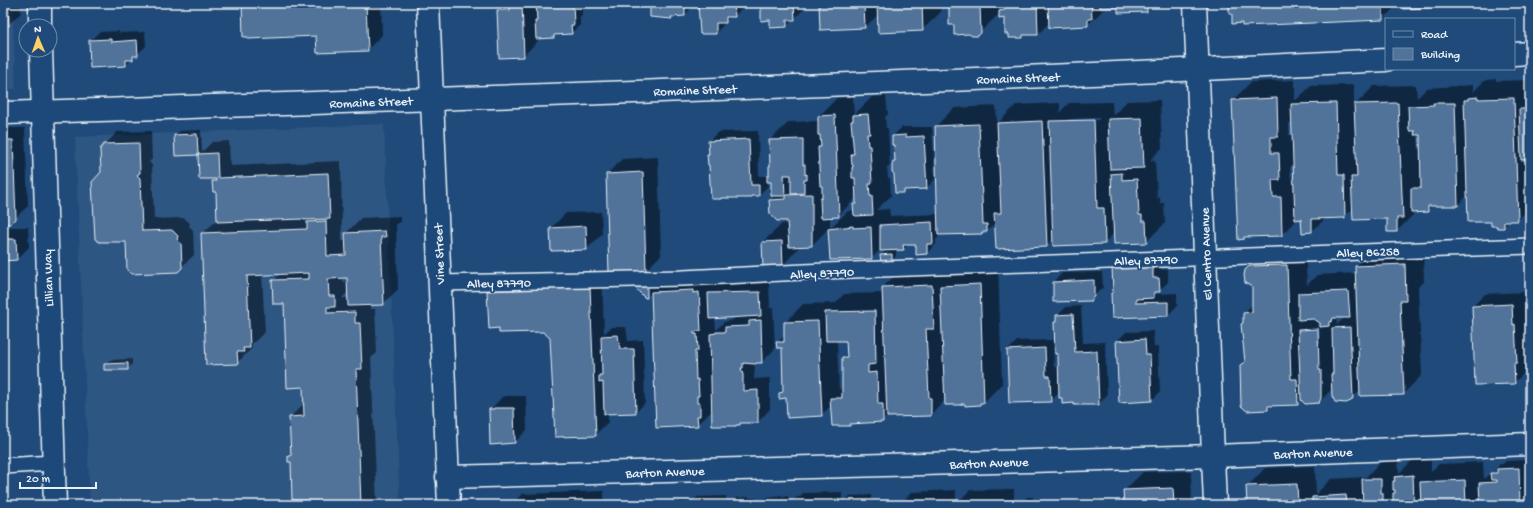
<svg xmlns="http://www.w3.org/2000/svg" width="1533" height="508" font-family="'Gochi Hand',sans-serif">
<rect width="100%" height="100%" fill="#1f4a7a"/>
<filter id="ink" filterUnits="userSpaceOnUse"><feTurbulence type="fractalNoise" baseFrequency=".025" numOctaves="2"/><feDisplacementMap in="SourceGraphic" scale="8" xChannelSelector="R" yChannelSelector="G"/><feConvolveMatrix kernelMatrix="1 2 1 2 8 2 1 2 1" color-interpolation-filters="sRGB"/></filter>
<g filter="url(#ink)">
<g fill="#2e5683">
<path d="M3,3H12L16,89H3Z"/>
<path d="M384,124L400,505H90L75,137Z"/>
</g>
<g fill="#0007" fill-rule="evenodd">
<path d="M3,3H20L21,13L8,25L3,26Z"/>
<path d="M243,3H381L382,35L367,50L317,35Z"/>
<path d="M506,3H582V15L580,18V25L571,33L557,34L554,37H538V41L523,56L498,11Z"/>
<path d="M651,3H693V6L685,15L673,16L671,18Z"/>
<path d="M699,3H743V7L735,16H732L724,22V24L716,33Z"/>
<path d="M762,3H803V10L787,26H771V19Z"/>
<path d="M820,3H940L941,12L922,30L879,14L865,27Z"/>
<path d="M950,3H999V12L1006,6L1005,3H1155L1147,11L1119,6H1107L1088,25L1050,22L1038,34H1026L1023,37L1000,13L977,35L955,24Z"/>
<path d="M1230,3H1399L1383,19L1243,22L1232,13Z"/>
<path d="M119,31V33L145,32L146,46L126,65L90,41L99,32Z"/>
<path d="M1496,79V81L1530,80V207L1518,220H1510L1503,227L1492,221L1468,195L1458,205H1433L1427,211L1415,213L1397,231L1388,217L1354,208L1344,217L1326,218L1312,231L1302,218L1298,219L1281,235L1246,236L1244,238L1233,100L1251,82L1295,80V101L1311,86L1354,85V106L1374,86L1416,85L1417,98L1427,88L1473,85V92L1483,82L1487,80ZM1293,120V135H1289V124ZM1418,134H1421V150H1419ZM1294,164L1295,179H1291L1290,168Z"/>
<path d="M886,96L888,114L885,117L886,128H888L890,165L887,167L888,178H890L891,196L876,210L889,209L890,216L939,214L936,126L954,108L996,106L997,124L1016,105L1060,103V112L1069,103L1112,102L1113,116L1127,101L1160,100L1162,148L1149,161H1155L1157,198L1160,197V203H1164L1165,223L1146,242L1114,233L1104,243L1054,238L1046,246L996,222L987,231H983L981,233L941,234L936,240V244L927,253L917,254V244H909L903,250H896V256L892,260L881,255L886,250L881,249L872,258L830,259L829,228L812,245H801L783,265L763,242L782,224L788,223V220L770,201L775,195L771,181H768V186L759,195H752L751,197L708,154L710,152L709,141L718,132L758,131L759,176H768L770,175L771,165L770,140L789,122L819,121V116L837,98L853,97L854,115L872,97ZM1099,118V120L1068,121V119ZM856,198V202L854,205V210L848,211L830,228V216H838Z"/>
<path d="M902,127H932L935,179L927,188L906,189L904,192L894,162L896,160L895,144L893,136Z"/>
<path d="M3,128H25L28,206L10,223H3Z"/>
<path d="M201,130L202,152L212,142L229,141L230,166L341,161L342,241H347L346,233L361,218L400,216V221L396,225L398,289L383,304H370V309H375L377,353L371,358L377,505H308V499L289,456L292,454L290,417L305,403L304,386L285,303L273,281L280,274H262L265,332L252,344V348L237,363L202,234L218,219L217,191L213,182L218,178H200L199,152L197,154L175,135L180,131ZM343,277H348V281L343,282ZM348,292L349,298H342Z"/>
<path d="M151,131L152,159L149,162L152,165L154,219L184,218L190,223L189,226L193,230L194,255L177,271L127,240L102,173L105,145L117,132Z"/>
<path d="M658,157L661,255L646,270L610,272L607,174L622,159Z"/>
<path d="M601,212L602,234L587,249L551,228L566,213Z"/>
<path d="M3,227H28L29,247L17,259L3,260Z"/>
<path d="M1423,246L1424,282L1418,287L1422,375L1403,394L1361,390L1350,400L1333,388L1319,402L1302,399L1297,404L1272,405L1268,409L1241,365L1246,361L1244,313L1253,304L1252,286L1246,270L1265,251L1305,247L1307,285L1317,275L1356,273V266L1374,248ZM1336,317H1345L1337,325ZM1317,324H1319L1320,344H1318Z"/>
<path d="M1161,257L1162,270L1168,269V282L1156,294L1177,293V306L1168,315L1113,317L1112,294Z"/>
<path d="M998,266L1002,384L984,402L980,404L945,400L931,415L887,416L882,421L852,423L849,425L832,405L821,415L780,393L784,389L782,347L777,343L785,335V323L803,304L836,303L844,294L883,293V287L902,269L950,267V277L960,268ZM837,340H847V353L843,358V386L839,390Z"/>
<path d="M1102,272L1103,287L1090,300L1054,282L1062,273Z"/>
<path d="M602,275L604,334L611,327H626L628,341L643,340L645,403L636,412L608,413V422L595,435L551,338L488,291L501,279Z"/>
<path d="M670,275H717L718,285L769,283L770,307L768,308H773L775,349L762,362L755,363L754,379L770,378V409L758,422H741L739,424L713,410L697,425L652,292L647,297L634,286L655,277L656,289ZM736,316L733,320L724,322L716,330L715,317Z"/>
<path d="M1524,292L1525,313L1527,312L1529,350L1526,352L1527,370L1514,383L1473,306L1485,294Z"/>
<path d="M1081,306L1083,343L1105,342L1107,395L1099,404L1075,402L1063,397L1060,392L1051,401L1010,402L1008,350L1017,341L1053,340L1054,367H1059L1055,322L1057,320V316L1066,307Z"/>
<path d="M1153,331L1154,347H1158L1160,392L1152,400L1120,402L1117,341L1126,332Z"/>
<path d="M132,359V364L128,369H105V364L110,360Z"/>
<path d="M507,396H526L527,430L515,442L490,410L502,397Z"/>
<path d="M1431,458V472L1439,464L1483,462L1484,479L1488,475H1492L1500,464H1503L1506,461L1527,460L1529,505H1248L1247,487L1265,468L1315,466L1316,494L1331,479L1364,477V479L1382,461H1398L1399,473L1414,459Z"/>
<path d="M1191,471L1192,505H1125L1124,491L1143,472Z"/>
<path d="M1014,489V505H899L912,492L956,490V504L970,490Z"/>
<path d="M604,491V505H511L522,494Z"/>
<path d="M842,492V504L850,496L871,495V500H885L886,505H789L797,497H800L803,493Z"/>
<path d="M782,495V497L788,496L789,505H760L768,497Z"/>
<path d="M726,496V503L724,505H677L681,501L693,502L697,497Z"/>
<path d="M749,497V498H755V505H728L735,498Z"/>
<path d="M1027,497H1033V503L1036,500H1040V502H1044V505H1015L1020,500H1024Z"/>
<path d="M1100,499V505H1071L1076,500Z"/>
</g>
<g fill="#517399" stroke="#e8f1f8">
<path d="M3,3H8L9,26L3,27Z"/>
<path d="M242,3H366L368,51L317,53L316,36L248,39V37H243Z"/>
<path d="M510,3H522L524,57L499,58L497,10H510Z"/>
<path d="M536,3H573L574,25H571L572,34L554,35V38L536,39L535,21H537Z"/>
<path d="M650,3H685V16L671,17L672,19L650,17Z"/>
<path d="M698,3H734L735,17H726V23H716V34H700Z"/>
<path d="M761,3H794L795,20H787V27L770,28V20L761,21Z"/>
<path d="M819,3H864L865,28L820,30Z"/>
<path d="M877,3H922L923,31L878,33Z"/>
<path d="M949,3H977L978,6H980L981,33L978,36H972L969,34L954,35V25H949Z"/>
<path d="M1004,3H1037L1038,35H1023V38H1009V34H1005V18L999,19V11L1005,10Z"/>
<path d="M1048,3H1091L1092,19H1088V26L1049,28Z"/>
<path d="M1100,3H1147V12L1118,13V7L1100,8Z"/>
<path d="M1229,3H1383V20L1242,26V23L1232,24V14H1229Z"/>
<path d="M1402,3H1446L1447,7L1403,9Z"/>
<path d="M111,39V42L137,40L138,56H133V60H126V66L90,68L89,40Z"/>
<path d="M1478,97V99L1514,98L1518,221H1504V228H1497V226H1491V222H1468L1464,100H1468V98Z"/>
<path d="M1277,98L1278,137H1271V153H1279L1280,180H1272L1273,197H1281L1282,236L1244,237V239L1238,240L1232,100Z"/>
<path d="M1336,103L1338,175H1344L1345,218L1312,219V232L1302,233L1301,219L1295,220L1291,104Z"/>
<path d="M1398,103L1403,218H1397V232H1387V219L1353,220L1351,177H1357L1354,104Z"/>
<path d="M1433,103H1455L1458,206H1428V212L1411,213V188H1421L1420,135H1414L1415,131H1409L1408,106L1434,105Z"/>
<path d="M1519,109H1530V159L1521,160Z"/>
<path d="M868,114L870,134H867L868,146H870L872,184H869L870,196H872L873,215L856,216L854,215L853,204H856L855,178H852V167H853V165H852L851,154H854L851,121H853V115Z"/>
<path d="M835,115L839,217L821,218L820,198H822V186H820L818,147H821L820,135H818V116Z"/>
<path d="M1142,118L1144,168L1110,169L1108,119Z"/>
<path d="M1094,120L1097,208H1104L1105,244L1053,246L1049,121Z"/>
<path d="M1042,121L1047,247L996,249L994,213H1001L997,123Z"/>
<path d="M979,124L983,224H987V232H982V234L938,235L935,126Z"/>
<path d="M197,134L198,155L175,156L174,135Z"/>
<path d="M906,135V137L924,136L927,189L904,190V193H895L894,174L892,172V166L893,161H895L894,145H892V136Z"/>
<path d="M749,139L751,185H759V196H751V198H721V199H711L709,165H708L707,154H709L708,141Z"/>
<path d="M803,139V165L805,164V175L807,174V180H804V193L791,194V175H784L785,196H771V182H767V176H769V166H770L769,140Z"/>
<path d="M3,140H13L16,219L11,224H3Z"/>
<path d="M139,143L140,173L137,175L140,178L142,231L172,230L178,236L177,239L181,243L182,268L178,272L131,274L127,270L126,242H99L95,239L92,182L101,172L100,149L104,144Z"/>
<path d="M217,153L218,178L328,173L330,219L304,220V219L217,222L216,192H213L212,181H216V179H199L198,154Z"/>
<path d="M643,172L646,271L609,273L606,174Z"/>
<path d="M1122,173V180L1137,179L1139,215H1142V221H1146L1147,243L1114,244L1111,174Z"/>
<path d="M812,194V246L789,247L787,221H777L770,214L769,200L786,199V195Z"/>
<path d="M326,221L327,256L346,255L345,233L385,231L386,237H381L384,305L348,306L347,278L328,279L329,296H335V307H327V313L355,312V323H360L362,369H356L361,505H307V500H292L291,462H288V456H291L289,417L304,416L303,387L287,388L284,304H273L272,280L309,279V273L247,276L250,348H243L244,352H237L238,364L206,365L201,233L307,229V222Z"/>
<path d="M932,222L933,244H927V254L916,255V245H903L904,250L880,251V225Z"/>
<path d="M586,226L587,250L551,251L550,228Z"/>
<path d="M853,226V228L871,227L872,259L830,260L828,229Z"/>
<path d="M3,239H16L17,260L3,261Z"/>
<path d="M782,241L783,266L763,267L762,242Z"/>
<path d="M892,254V261L881,262L880,255Z"/>
<path d="M1527,262H1530V330Z"/>
<path d="M1405,264L1406,301H1400L1404,395L1360,396L1355,266Z"/>
<path d="M1153,265V278H1159L1160,292H1154V298L1136,299V303L1168,302V316L1112,318L1111,293H1113L1112,267Z"/>
<path d="M1287,265L1291,379H1297L1298,405L1268,406V410L1247,411L1241,406L1240,365L1245,362L1241,324L1243,323V313L1252,312V287L1245,283L1244,275L1245,270L1249,266Z"/>
<path d="M1094,280V296L1091,301L1053,302V282Z"/>
<path d="M980,284L984,403H980V405L965,406V404H961V405H945L940,286Z"/>
<path d="M647,285V298H645L633,286Z"/>
<path d="M932,285L934,329H926L929,398H931V416L887,417L882,287Z"/>
<path d="M590,287L596,436L555,437L550,338L543,332L499,333V328L489,329L487,291Z"/>
<path d="M693,290V293L699,292L701,331L694,332V334H697L698,351H695L696,380L698,379L699,396H697V403H700V416H697L698,426L656,428L651,292Z"/>
<path d="M1348,291L1350,318H1333L1332,321L1329,322V326L1320,327V323L1314,319L1298,320V293Z"/>
<path d="M760,292L761,316L709,319L708,293Z"/>
<path d="M1512,304L1513,325L1515,324L1517,363H1514L1515,384L1475,385L1472,306Z"/>
<path d="M875,311L876,364L868,365V373L877,372L878,404H883V422L850,424V426H832L830,398H842V357H847L846,341H826L825,312Z"/>
<path d="M1073,314L1075,352L1097,351L1099,405H1074V403L1062,404V398H1059L1058,354H1055L1054,322H1056V315Z"/>
<path d="M761,320L762,363H757L755,364L743,363V368H741L743,375V391L758,390V423H740V425H736V426H712L710,334L716,333V332H725V327L749,326V321Z"/>
<path d="M818,321L822,416L787,418L786,398L779,399V393L783,392L782,348H777L776,342H784V322Z"/>
<path d="M1350,327L1353,398L1351,401L1346,403L1335,402L1332,396L1331,374H1333L1332,328Z"/>
<path d="M1318,329L1319,370H1321V398L1319,403L1305,404L1301,400L1298,330Z"/>
<path d="M618,335L620,349H634L636,413L604,414L603,382L599,383V375H602L601,336Z"/>
<path d="M1145,339L1146,355H1150L1152,401L1119,403L1116,341Z"/>
<path d="M1045,348L1046,376H1050L1051,402L1009,403L1007,350Z"/>
<path d="M128,363V370H104V364Z"/>
<path d="M494,408H514L515,443L490,445L489,409H494Z"/>
<path d="M1519,468L1520,505H1480L1479,483L1497,482V480H1491L1490,473H1497V469Z"/>
<path d="M1413,475L1414,505H1393V493H1395V490H1393V481H1395L1394,477Z"/>
<path d="M1362,479H1381V493H1383V505H1363Z"/>
<path d="M1465,480L1466,505H1421L1420,482Z"/>
<path d="M1297,484L1298,505H1247L1246,486Z"/>
<path d="M1173,488L1174,505H1124L1123,490Z"/>
<path d="M1346,495L1347,505H1312V497Z"/>
</g>
<g fill="none" stroke-linecap="round" stroke-linejoin="round">
<g stroke="#e8f1f8" stroke-width="18">
<g id="service">
<path d="M439,283L683,278L825,271L1530,246"/>
<path d="M3,466L53,463"/>
</g>
</g>
<g stroke="#e8f1f8" stroke-width="25">
<g id="minor">
<path d="M40,3V26"/>
<path d="M1195,3L1215,505"/>
<path d="M41,50L55,505"/>
<path d="M1514,54L1530,53"/>
<path d="M3,113C464,98 925,84 1386,60"/>
<path d="M447,477L1214,456L1530,444"/>
</g>
</g>
<g stroke="#e8f1f8" stroke-width="25">
<path id="secondary" d="M428,3L449,505"/>
</g>
<use href="#service" stroke="#1f4a7a" stroke-width="15"/>
<use href="#minor" stroke="#1f4a7a" stroke-width="22"/>
<use href="#secondary" stroke="#1f4a7a" stroke-width="22"/>
</g>
</g>
<g text-anchor="middle" stroke-width="3.5" stroke-linejoin="round" paint-order="stroke">
<g font-size="13" fill="#e8f1f8" stroke="#1f4a7a">
<text transform="translate(1018 77) rotate(-2)" y="5">Romaine Street</text>
<text transform="translate(695 89) rotate(-2)" y="5">Romaine Street</text>
<text transform="translate(371 101) rotate(-2)" y="5">Romaine Street</text>
<text transform="translate(1368 251) rotate(-2)" y="5">Alley 86258</text>
<text transform="translate(438 254) rotate(-92)" y="5">Vine Street</text>
<text transform="translate(1205 254) rotate(-92)" y="5">El Centro Avenue</text>
<text transform="translate(1146 259) rotate(-2)" y="5">Alley 87790</text>
<text transform="translate(822 272) rotate(-3)" y="5">Alley 87790</text>
<text transform="translate(47 278) rotate(-92)" y="5">Lillian Way</text>
<text transform="translate(499 282) rotate(-1)" y="5">Alley 87790</text>
<text transform="translate(1313 452) rotate(-2)" y="5">Barton Avenue</text>
<text transform="translate(989 462) rotate(-2)" y="5">Barton Avenue</text>
<text transform="translate(665 471) rotate(-2)" y="5">Barton Avenue</text>
</g>
</g>
<rect width="1533" height="508" fill="none" stroke="#1f4a7a" stroke-width="16"/>
<rect x="8" y="8" width="1517" height="492" fill="none" stroke="#e8f1f8" stroke-width="1.5" filter="url(#ink)"/>
<rect x="1385" y="18" width="130" height="52" fill="#1f4a7a" stroke="#6f8dac"/>
<rect x="1393" y="31" width="20" height="6" fill="#1f4a7a" stroke="#6f8dac"/>
<text x="1421" y="38" font-size="12" fill="#e8f1f8">Road</text>
<rect x="1393" y="48" width="20" height="12" fill="#517399" stroke="#6f8dac"/>
<text x="1421" y="58" font-size="12" fill="#e8f1f8">Building</text>
<g transform="translate(38 38) rotate(358)"><circle r="19" fill="#1f4a7a" stroke="#6f8dac"/>
<path d="M0-3L7 15L0 10L-7 15Z" fill="#ffd166"/>
<text y="-6" font-size="11" font-weight="bold" text-anchor="middle" fill="#e8f1f8">N</text>
</g>
<path d="M20 482v6h76v-6" fill="none" stroke="#e8f1f8" stroke-width="2"/>
<text x="26" y="482" font-size="12" fill="#e8f1f8" stroke="#1f4a7a" stroke-width="3" paint-order="stroke">20 m</text>
</svg>
